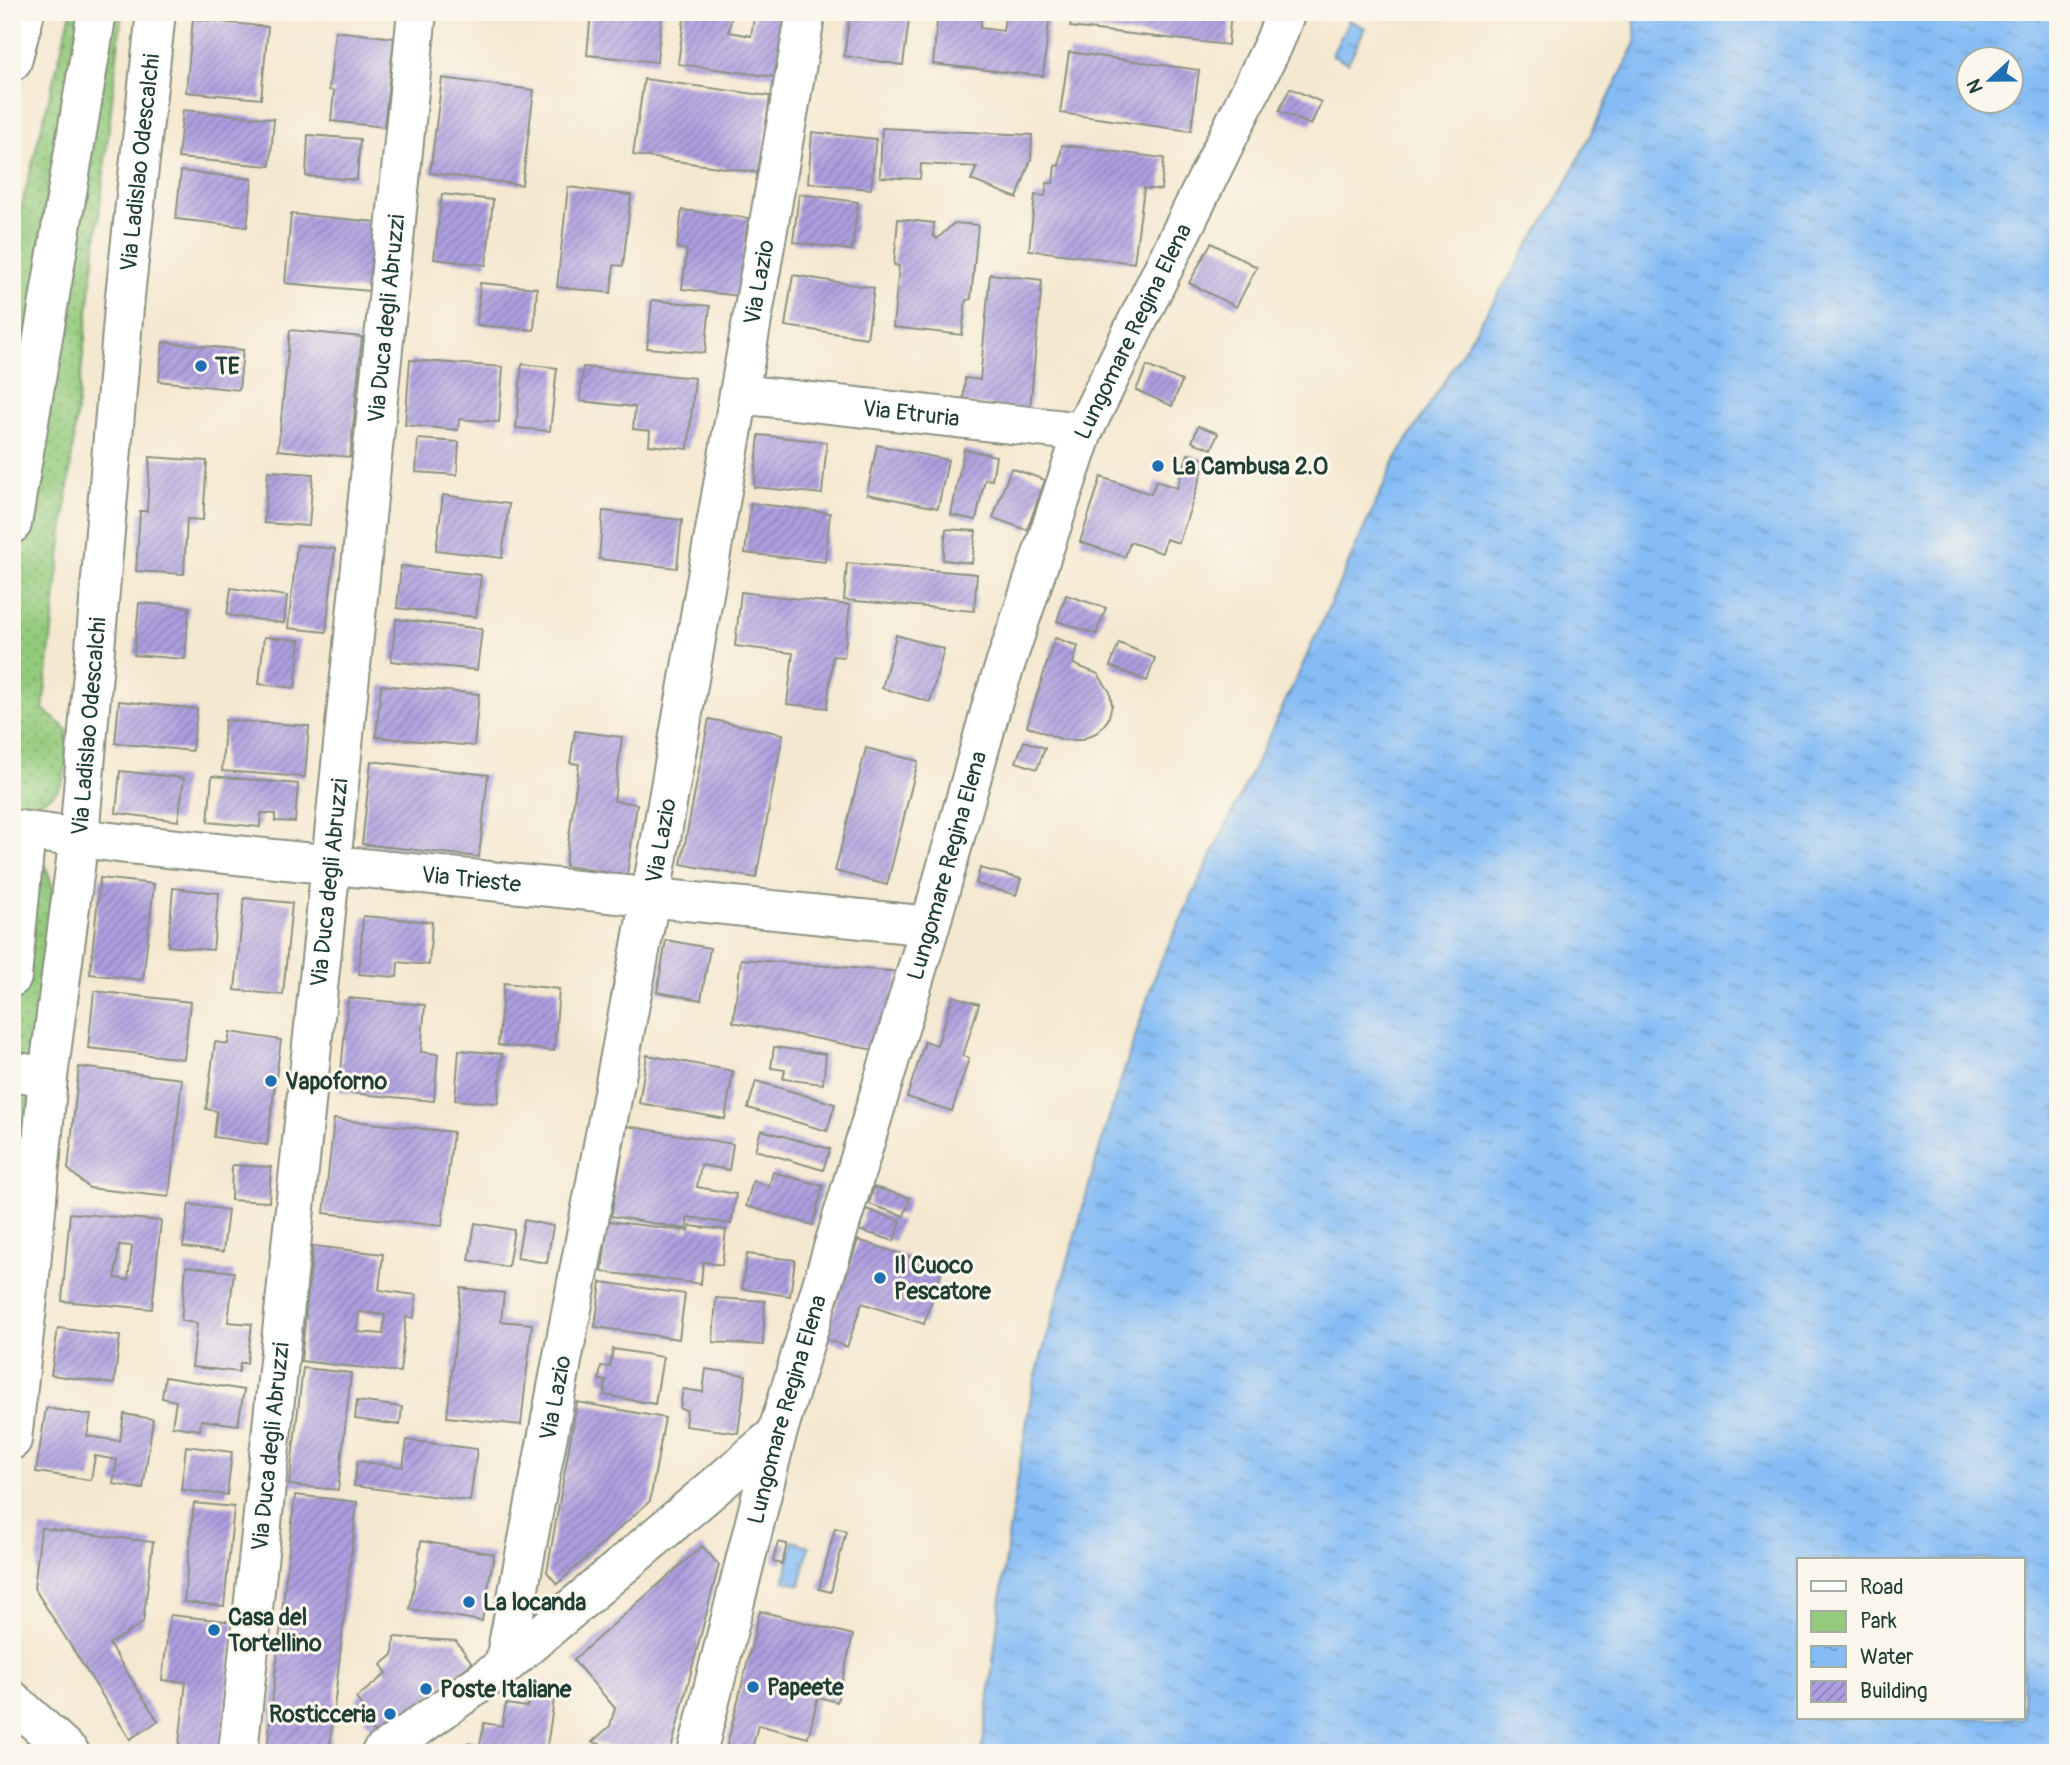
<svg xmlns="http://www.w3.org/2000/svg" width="2070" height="1765" font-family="Pangolin,sans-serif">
<defs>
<pattern id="green-dots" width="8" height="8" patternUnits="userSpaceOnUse" patternTransform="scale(1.75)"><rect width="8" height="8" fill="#93ca7c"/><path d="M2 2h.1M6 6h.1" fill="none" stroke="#77a566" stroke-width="1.8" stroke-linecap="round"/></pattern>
<pattern id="water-ripples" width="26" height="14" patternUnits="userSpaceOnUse" patternTransform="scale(1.75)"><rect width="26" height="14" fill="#85bcf5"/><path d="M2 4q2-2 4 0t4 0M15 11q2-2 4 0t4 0" fill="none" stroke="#6c9ac7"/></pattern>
<pattern id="building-hatch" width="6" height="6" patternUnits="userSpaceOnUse" patternTransform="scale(1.75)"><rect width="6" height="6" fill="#ad9ddf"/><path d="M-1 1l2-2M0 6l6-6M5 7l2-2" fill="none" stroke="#8c81b6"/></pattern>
</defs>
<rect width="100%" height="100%" fill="#fbf7ec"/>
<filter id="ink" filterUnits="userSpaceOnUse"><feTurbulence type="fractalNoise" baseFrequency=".0143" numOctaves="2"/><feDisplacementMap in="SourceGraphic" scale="14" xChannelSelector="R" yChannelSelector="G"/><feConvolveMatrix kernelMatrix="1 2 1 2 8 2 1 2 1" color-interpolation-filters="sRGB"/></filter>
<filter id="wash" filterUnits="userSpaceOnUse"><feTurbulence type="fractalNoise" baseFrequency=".00686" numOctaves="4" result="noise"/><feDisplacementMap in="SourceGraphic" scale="28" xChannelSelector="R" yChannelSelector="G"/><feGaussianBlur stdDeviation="1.57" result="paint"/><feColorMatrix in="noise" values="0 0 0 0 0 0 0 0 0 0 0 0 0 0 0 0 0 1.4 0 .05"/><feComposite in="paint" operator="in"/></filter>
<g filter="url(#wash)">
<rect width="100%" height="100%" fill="#f5e8d0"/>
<g fill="url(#green-dots)" stroke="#598458" stroke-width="2">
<path d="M71,12H122L43,709L67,730C66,745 68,765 63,780C57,799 30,807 12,805V244Z"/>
<path d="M12,851L34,852L45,864L53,888L12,1238Z"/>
</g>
<g fill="url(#water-ripples)" stroke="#527c94" stroke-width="2" fill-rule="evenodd">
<path d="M1634,12H2058V1753H982L1009,1532L1032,1390L1103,1136L1157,969L1299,673L1395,460L1563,190L1636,43ZM1968,60H2010V102H1968ZM1799,1560H2023V1718H1799Z"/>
<path d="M1349,20L1365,28L1348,63L1332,55Z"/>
<path d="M793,1541L809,1546L800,1585L784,1581Z"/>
</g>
<g id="blocks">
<g fill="url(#building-hatch)" fill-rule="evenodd">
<path d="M374,12H394V16L374,14Z"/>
<path d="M591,12H662L657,62L587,55Z"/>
<path d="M685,12H732L729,32L751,36L755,12H792L783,78L678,64Z"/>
<path d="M850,12H910L903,65L844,56Z"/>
<path d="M938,12H982L980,28L1003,31L1006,12H1050L1043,76L933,64Z"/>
<path d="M1072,12H1231L1228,45L1070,27Z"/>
<path d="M193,19L268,27L261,99L186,92Z"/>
<path d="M335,31L394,38L384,127L331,121L334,91L329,90Z"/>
<path d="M1069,52L1199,70L1191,131L1060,113Z"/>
<path d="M442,78L534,90L522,185L430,173Z"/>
<path d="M644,79L770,96L760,173L633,155Z"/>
<path d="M1290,88L1321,102L1311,125L1279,111Z"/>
<path d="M183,110L274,119L270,166L178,158Z"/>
<path d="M882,128L1032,135L1031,159L1017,198L971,180L977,167L921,164L920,179L880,177Z"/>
<path d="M812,132L876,139L871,189L808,183Z"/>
<path d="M308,135L360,139L357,180L306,176Z"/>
<path d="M1062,145L1164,158L1161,190L1144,188L1134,263L1029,250L1035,195L1045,196L1047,183H1053L1055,165L1059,166Z"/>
<path d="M181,171L252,179L247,227L176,219Z"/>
<path d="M568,187L631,195L623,266L614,265L611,293L557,287Z"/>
<path d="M442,194L493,200L486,265L434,259Z"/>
<path d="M799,194L858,202L852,250L793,242Z"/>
<path d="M682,210L748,218L739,296L682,289L687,250L677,248Z"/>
<path d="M291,214L376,222L369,291L285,283Z"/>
<path d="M898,219L934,223L933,235L937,239L954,223L978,225L971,299L966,300L962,335L893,327L899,266L894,265Z"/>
<path d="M1211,243L1257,267L1236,307L1189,283Z"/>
<path d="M990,274L1042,280L1030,409L963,403L965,378L980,380Z"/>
<path d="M793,275L874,288L867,338L785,326Z"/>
<path d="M480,283L537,288L534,330L477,325Z"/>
<path d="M652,300L710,306L705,353L647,348Z"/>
<path d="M290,330L362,337L350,457L278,450Z"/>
<path d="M163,342L243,350L239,390L159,381Z"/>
<path d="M410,360L503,367L499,422L459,419L458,430L405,425Z"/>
<path d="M522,364L557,368L550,431L516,428Z"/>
<path d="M1147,366L1182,381L1172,406L1136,390Z"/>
<path d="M583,367L695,378L688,449L649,445L650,431L633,429L635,407L580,401Z"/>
<path d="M1198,426L1218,433L1212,449L1192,442Z"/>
<path d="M759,435L827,442L822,494L754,487Z"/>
<path d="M418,439L459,442L457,475L416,472Z"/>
<path d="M877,445L948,460L938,508L867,494Z"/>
<path d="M964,449L996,456L992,480L985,479L976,520L951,515Z"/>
<path d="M1188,454L1206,460L1179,543L1166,539L1162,553L1130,542L1125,557L1080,542L1101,477L1151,494L1156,481L1177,488Z"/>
<path d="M150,457L207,461L203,520L187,519L184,574L136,571L140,511H147Z"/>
<path d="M1011,468L1045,480L1027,530L993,518Z"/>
<path d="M268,471L313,474L309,526L264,523Z"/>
<path d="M443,495L509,504L502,558L436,550Z"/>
<path d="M751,503L830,513L825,562L745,553Z"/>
<path d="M603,511L682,520L677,568L599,559Z"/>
<path d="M946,529L976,531L972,563L943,560Z"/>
<path d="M297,545L335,549L326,632L288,628Z"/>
<path d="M847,563L977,574L974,611L844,600Z"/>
<path d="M401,566L481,575L476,617L397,608Z"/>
<path d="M231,588L287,596L284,623L227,615Z"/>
<path d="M741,592L850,605L844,657L833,656L827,708L787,704L793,653L735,646Z"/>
<path d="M1066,595L1106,608L1096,634L1057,621Z"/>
<path d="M139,603L189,607L185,659L134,655Z"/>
<path d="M396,619L482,629L477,670L391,661Z"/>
<path d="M896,635L944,649L930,702L882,688Z"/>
<path d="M264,637L300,640L295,688L259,684Z"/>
<path d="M1055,638L1078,646L1073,664L1098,674L1110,692L1112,705L1108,720L1098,732L1081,740H1063L1027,726Z"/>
<path d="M1119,643L1155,658L1147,681L1110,666Z"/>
<path d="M381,685L479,694L474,746L376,737Z"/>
<path d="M119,701L197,709L192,751L115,743Z"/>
<path d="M709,719L783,734L756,878L681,864Z"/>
<path d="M225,720L309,726L305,777L222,771Z"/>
<path d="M575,731L622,737L614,801L637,804L627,875L565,866L579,764L570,763Z"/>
<path d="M1024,741L1045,748L1037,769L1016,762Z"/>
<path d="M866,748L918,761L887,885L835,871Z"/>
<path d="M371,761L488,775L479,857L362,844Z"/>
<path d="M120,771L184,778L178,821L116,813Z"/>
<path d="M212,776L298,784L295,822L275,821V814L261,813L260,827L208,822Z"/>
<path d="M980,868L1021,879L1016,895L976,884Z"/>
<path d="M100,878L154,884L143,980L90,974Z"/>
<path d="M173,888L219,893L213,950L168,946Z"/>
<path d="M244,898L292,903L283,995L235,990Z"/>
<path d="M363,916L432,922L429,965L398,962L397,977L359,974Z"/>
<path d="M666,940L710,948L701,1000L657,992Z"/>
<path d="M741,959L901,972L874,1050L733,1022Z"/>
<path d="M504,983L559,989L554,1051L498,1045Z"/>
<path d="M94,991L190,1002L184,1059L88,1048Z"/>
<path d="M953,996L979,1004L963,1056L969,1058L952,1111L907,1097L925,1041L937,1045Z"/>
<path d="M348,998L425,1005L421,1052L438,1054L434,1101L339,1092Z"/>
<path d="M230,1032L281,1040L267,1145L214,1137L217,1111L206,1109L215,1042L228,1044Z"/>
<path d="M774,1047L826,1054L823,1084L783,1079L785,1070L771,1068Z"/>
<path d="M459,1050L502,1054L498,1103L455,1100Z"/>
<path d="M647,1055L733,1071L725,1119L639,1103Z"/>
<path d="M79,1067L182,1079L169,1197L89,1188L68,1169Z"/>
<path d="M756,1081L835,1104L827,1131L748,1108Z"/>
<path d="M334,1119L453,1132L442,1226L324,1213Z"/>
<path d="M627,1126L733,1144L729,1170L701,1165L697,1187L736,1194L731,1224L688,1217L686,1229L611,1216Z"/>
<path d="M761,1130L830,1149L823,1170L755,1150Z"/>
<path d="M232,1165L271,1167L269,1202L231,1200Z"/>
<path d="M773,1172L823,1186L813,1225L746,1206L753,1181L769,1186Z"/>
<path d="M874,1187L910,1198L904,1216L869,1204Z"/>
<path d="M189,1204L228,1210L223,1252L183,1247Z"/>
<path d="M866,1209L901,1221L894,1241L859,1230Z"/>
<path d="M70,1213L161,1221L152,1309L62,1301ZM119,1245L132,1246L128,1280L115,1278Z"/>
<path d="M524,1220L553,1226L547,1263L517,1258Z"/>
<path d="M608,1221L689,1231L690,1226L726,1230L722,1265L703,1262L701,1284L602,1272Z"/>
<path d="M475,1223L514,1230L508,1267L469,1260Z"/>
<path d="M858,1240L943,1268L924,1324L862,1303L847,1347L825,1339Z"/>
<path d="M313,1246L383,1254L379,1290L416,1295L414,1318L406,1317L400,1372L301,1361ZM359,1312L385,1315L383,1334L357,1332Z"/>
<path d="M747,1254L795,1260L790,1296L742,1289Z"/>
<path d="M186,1266L234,1272L228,1322L252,1324L247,1363H240L239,1372L192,1367L197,1323L181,1321Z"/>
<path d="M601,1282L685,1294L679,1339L595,1327Z"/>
<path d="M461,1288L504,1293L501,1321L532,1324L521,1425L447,1417Z"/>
<path d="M716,1298L765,1301L763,1345L713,1342Z"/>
<path d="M58,1328L120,1336L114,1384L51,1375Z"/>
<path d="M613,1349L663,1357L655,1404L604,1395L606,1381L599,1380L601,1366L610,1367Z"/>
<path d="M303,1368L351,1373L338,1490L289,1485Z"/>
<path d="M706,1369L746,1375L738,1433L685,1426L687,1410L680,1409L683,1389L703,1392Z"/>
<path d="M165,1377L244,1390L238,1425L201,1420L200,1430L172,1426L176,1401L162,1398Z"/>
<path d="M357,1401L402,1407L400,1425L355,1419Z"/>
<path d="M577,1402L665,1418L650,1501L557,1584L547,1572Z"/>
<path d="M46,1408L91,1415L87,1436L120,1441L124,1414L153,1419L143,1489L113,1484L117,1460L95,1456L91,1480L36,1472Z"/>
<path d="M407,1440L477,1449L470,1501L354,1486L357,1461L403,1467Z"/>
<path d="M186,1446L232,1452L227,1495L181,1490Z"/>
<path d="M295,1495L357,1502L329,1753L267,1750Z"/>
<path d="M194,1503L234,1507L224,1606L184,1602Z"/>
<path d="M41,1528L153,1542L143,1623L109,1644L158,1721L130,1739L34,1588Z"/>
<path d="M835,1528L846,1531L831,1592L819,1589Z"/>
<path d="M421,1541L494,1554L482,1621L410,1609Z"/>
<path d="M778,1542L787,1544L782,1564L773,1562Z"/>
<path d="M702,1546L719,1565L670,1753H618L619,1749L592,1742L610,1726L615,1708L573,1660Z"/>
<path d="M760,1611L853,1635L837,1702L818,1697L808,1738L758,1725L751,1753H725Z"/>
<path d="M170,1615L234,1622L220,1753H178L186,1682L162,1680Z"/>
<path d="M394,1637L456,1641L472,1663L377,1736L363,1718L368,1715L356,1698L387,1673L381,1665L393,1655Z"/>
<path d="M530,1689L555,1693L546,1753H465L467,1743L480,1745L484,1723L502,1726L506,1704L527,1707Z"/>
</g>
</g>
</g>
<g filter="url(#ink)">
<use href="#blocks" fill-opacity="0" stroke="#8a9282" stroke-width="2"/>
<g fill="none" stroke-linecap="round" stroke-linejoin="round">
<g stroke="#8a9282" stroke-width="42">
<g id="minor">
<path d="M12,61L25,12"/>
<path id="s1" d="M739,394L1083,432"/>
<path d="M12,524L97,12"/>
<path id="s2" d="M12,829L119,843L930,926"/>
<path d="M12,977L25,841"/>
<path d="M12,1071L48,1077"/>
<path id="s3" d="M12,1440L28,1298L48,1077L79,837L125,296L156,12"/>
<path id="s4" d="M504,1666L656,867L806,12"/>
<path d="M12,1700L70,1753"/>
<path id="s5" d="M238,1753L331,864L417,12"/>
<path d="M381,1753L504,1666L777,1434"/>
<path id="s6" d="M697,1753L777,1434L930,926L993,701L1083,432L1274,43L1286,12"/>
</g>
</g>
<use href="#minor" stroke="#fff" stroke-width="38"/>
</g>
</g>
<g fill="#1f6fb2" stroke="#fbf7ec" stroke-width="2.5">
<circle cx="201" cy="366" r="7"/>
<circle cx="1158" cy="466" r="7"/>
<circle cx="271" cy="1081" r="7"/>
<circle cx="880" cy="1278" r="7"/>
<circle cx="469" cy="1602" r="7"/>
<circle cx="214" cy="1630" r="7"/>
<circle cx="753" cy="1687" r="7"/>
<circle cx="426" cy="1689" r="7"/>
<circle cx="390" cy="1714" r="7"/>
</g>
<g text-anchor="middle" stroke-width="6" stroke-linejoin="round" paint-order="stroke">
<g font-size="23" fill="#1f3d34" stroke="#fbf7ec">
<text dy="8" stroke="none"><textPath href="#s3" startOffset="1284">Via Ladislao Odescalchi</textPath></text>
<text dy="8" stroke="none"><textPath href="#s4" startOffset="1407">Via Lazio</textPath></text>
<text dy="8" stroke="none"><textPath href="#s5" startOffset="1442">Via Duca degli Abruzzi</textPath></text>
<text dy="8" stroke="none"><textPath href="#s6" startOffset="1489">Lungomare Regina Elena</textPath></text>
<text dy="8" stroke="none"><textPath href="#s1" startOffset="173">Via Etruria</textPath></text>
<text dy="8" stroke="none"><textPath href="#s3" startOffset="718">Via Ladislao Odescalchi</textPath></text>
<text dy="8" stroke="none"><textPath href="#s4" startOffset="840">Via Lazio</textPath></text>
<text dy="8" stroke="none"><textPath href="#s6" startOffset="922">Lungomare Regina Elena</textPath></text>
<text dy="8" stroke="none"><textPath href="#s2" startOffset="462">Via Trieste</textPath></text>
<text dy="8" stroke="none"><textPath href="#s5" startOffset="875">Via Duca degli Abruzzi</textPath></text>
<text dy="8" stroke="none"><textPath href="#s4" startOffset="273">Via Lazio</textPath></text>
<text dy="8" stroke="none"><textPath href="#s6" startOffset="355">Lungomare Regina Elena</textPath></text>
<text dy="8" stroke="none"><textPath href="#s5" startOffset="308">Via Duca degli Abruzzi</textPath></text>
</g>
<g font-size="23" font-weight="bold" fill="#1f3d34" stroke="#fbf7ec" text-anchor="start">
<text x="215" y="374">TE</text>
<text x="1172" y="474">La Cambusa 2.0</text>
<text x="285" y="1089">Vapoforno</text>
<text x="894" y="1273">Il Cuoco<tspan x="894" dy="26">Pescatore</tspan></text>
<text x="483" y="1610">La locanda</text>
<text x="228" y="1625">Casa del<tspan x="228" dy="26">Tortellino</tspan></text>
<text x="767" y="1695">Papeete</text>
<text x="440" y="1697">Poste Italiane</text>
<text x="376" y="1722" text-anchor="end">Rosticceria</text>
</g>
</g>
<rect width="2070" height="1765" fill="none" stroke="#fbf7ec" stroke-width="42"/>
<rect x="1797" y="1558" width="228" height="161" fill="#fbf7ec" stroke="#a3ada2" stroke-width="2"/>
<rect x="1811" y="1581" width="35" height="10" fill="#ffffff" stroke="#a3ada2" stroke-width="2"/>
<text x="1860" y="1594" font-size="21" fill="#1f3d34">Road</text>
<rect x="1811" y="1611" width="35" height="21" fill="#93ca7c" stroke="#a3ada2" stroke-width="2"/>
<text x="1860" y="1628" font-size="21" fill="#1f3d34">Park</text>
<rect x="1811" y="1646" width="35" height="21" fill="url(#water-ripples)" stroke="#a3ada2" stroke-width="2"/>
<text x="1860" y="1664" font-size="21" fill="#1f3d34">Water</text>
<rect x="1811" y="1681" width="35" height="21" fill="url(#building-hatch)" stroke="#a3ada2" stroke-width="2"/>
<text x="1860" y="1698" font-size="21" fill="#1f3d34">Building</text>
<g transform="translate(1990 80) rotate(248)"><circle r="33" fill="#fbf7ec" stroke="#a3ada2" stroke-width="2"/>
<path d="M0-5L12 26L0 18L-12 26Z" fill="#1f6fb2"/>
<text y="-10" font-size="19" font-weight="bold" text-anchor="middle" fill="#1f3d34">N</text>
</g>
</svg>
